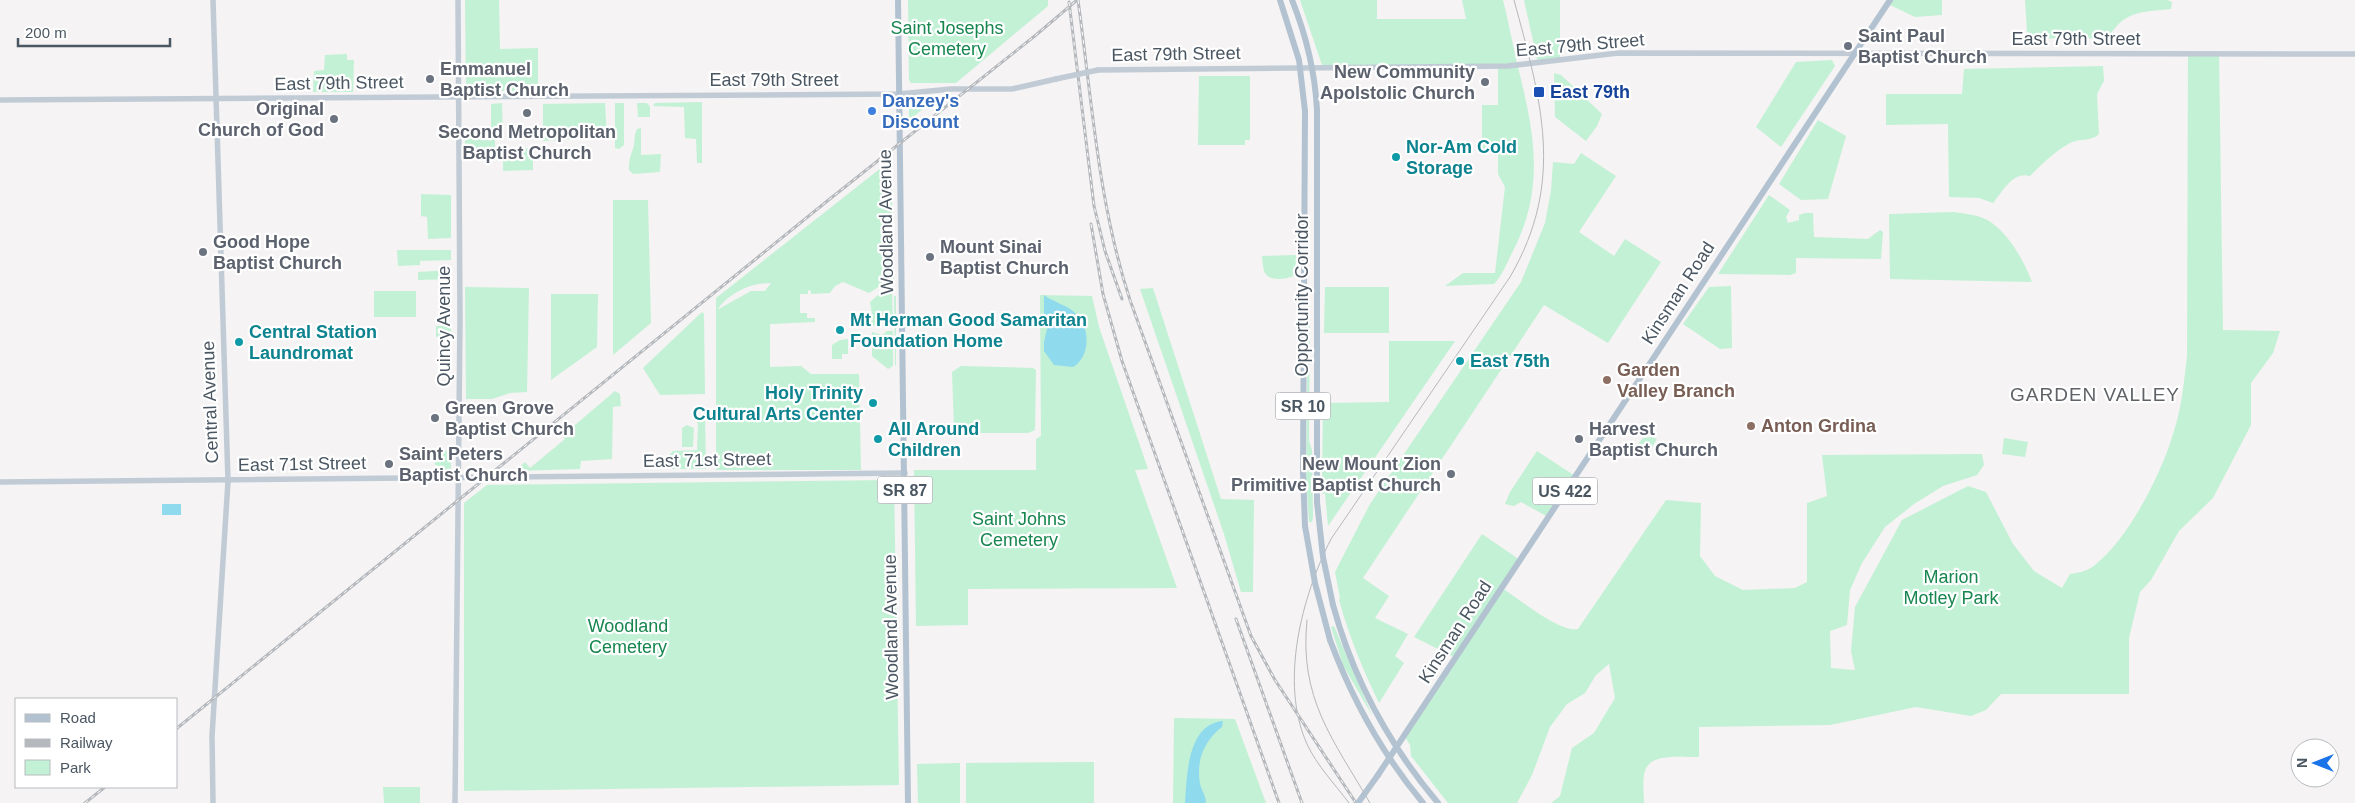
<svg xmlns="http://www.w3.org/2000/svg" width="2355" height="803" font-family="Arial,sans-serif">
<rect width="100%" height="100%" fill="#f5f3f3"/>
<g fill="#c3f1d5" fill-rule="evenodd">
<path d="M465,0H499L500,49L538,48V91H466Z"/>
<path d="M908,0H1048V6L956,83H911L909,80Z"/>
<path d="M1300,0H1377V19H1466L1462,0H1503C1508,20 1512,40 1516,59C1533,127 1547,185 1513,251C1507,262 1503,275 1494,284L1445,286L1463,273H1495L1505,187L1498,174V152H1482V105H1498V67L1323,68Z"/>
<path d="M1524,0H1560V60L1538,63Z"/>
<path d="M1890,0H1942V15L1915,17L1888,4Z"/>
<path d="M2167,0L2172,2L2171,9C2140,12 2123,11 2107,40L2075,37L2040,39L2027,32L2025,0Z"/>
<path d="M2188,53H2219L2223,330L2280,331L2273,353L2251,383V425L2213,498L2179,531L2151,580L2140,592L2129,638V694H2001L1986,710L1971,716L1916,707L1830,725L1699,727V757C1684,758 1650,752 1645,771C1642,780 1644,793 1644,803H1551L1560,796L1572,748L1594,733L1615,698L1609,664L1596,675L1585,693L1567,704L1550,727L1532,775L1517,803H1448L1411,756L1410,745L1405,737L1456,658L1414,637L1482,534L1520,560L1502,588C1518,598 1560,633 1578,629L1666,500L1701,503L1700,556L1715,576L1743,590L1795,588L1807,582V503L1827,496L1822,455L1982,454L1984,465L1977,475L1943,486L1914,504L1885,527L1862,563L1850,590L1847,625L1830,631L1831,668L1855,670L1851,651L1855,607L1902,520L1968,486L1986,492L2013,544L2034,571L2062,588L2070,574C2078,573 2088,571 2095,565C2129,538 2162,473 2174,431C2182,406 2184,381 2187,356Z"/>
<path d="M347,54V60H354L353,92H313L314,71L324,70L325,55Z"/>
<path d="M1832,60L1835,66L1781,147L1756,127L1796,62Z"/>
<path d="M2103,66L2104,81L2097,94L2099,134C2091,142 2080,138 2070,143C2054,152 2042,164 2030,176C2013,171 2003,191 1993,203L1979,198L1949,197L1948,124L1886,125V94H1962L1964,69Z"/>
<path d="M1554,73L1561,75L1602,114L1597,126L1586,141L1555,117Z"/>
<path d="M1199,76H1250V140H1245V145H1198Z"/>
<path d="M938,97L909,120V105L911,102Z"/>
<path d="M702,102V163H697L696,139L685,138L684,107L653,106L655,103Z"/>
<path d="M502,103L503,135H491V104Z"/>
<path d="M605,103L607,137L543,141V104Z"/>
<path d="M615,103H624V145L619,149L615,148Z"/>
<path d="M637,103H647L650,107V117H638Z"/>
<path d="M1818,120L1846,136L1828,199L1801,200L1779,184Z"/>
<path d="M641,128V155L661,154L660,172L633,174L629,170C629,157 631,156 634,145C635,139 634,135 637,129Z"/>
<path d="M465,138H493L495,140V159H465Z"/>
<path d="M533,148V170L503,171V159H509V149Z"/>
<path d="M1581,153L1616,176L1579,232L1614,256L1625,239L1661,262L1608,343L1544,305L1363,578L1389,596L1375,618L1408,634L1395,656L1404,663L1379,703C1363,670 1349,636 1339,600L1340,598L1335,572L1370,504L1521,282L1545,223L1551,191L1553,162L1574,164Z"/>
<path d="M891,160L894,282L885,283L869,293L843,282L835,286L830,293L811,294V291L808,290V294H800V313H807V318H815V322L770,324V367L801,366L811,374H859L861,470H716V298ZM771,283L765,291H751L717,310C729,293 750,283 771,283Z"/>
<path d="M421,194L451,195V238L428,239L427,217L421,216Z"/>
<path d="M1769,195L1790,210L1786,217L1788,223L1799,220V215L1805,213H1813L1814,237L1868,239L1880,230L1883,232L1881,259L1796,258V273L1790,275L1718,274Z"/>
<path d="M613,200H648L651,323L613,355Z"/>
<path d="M1954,212C1966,214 1982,215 1992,223C2010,236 2024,261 2032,282L1890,279L1889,214Z"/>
<path d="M397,250H451V260L420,261V265L398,266Z"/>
<path d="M1296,255L1295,275C1289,278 1285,279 1278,279C1263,279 1263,269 1262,256Z"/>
<path d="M450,270V279L418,280V272Z"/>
<path d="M1731,286L1732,348L1720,349L1683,324L1709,287Z"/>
<path d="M465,287L529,288L527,392L510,393L492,399H466Z"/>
<path d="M1325,287H1389V333H1324Z"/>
<path d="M1153,288L1221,499L1254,500L1253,592H1241L1224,534L1140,289Z"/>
<path d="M892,289L893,327H887L883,323L872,326V323H869L873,320L870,302L884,290Z"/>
<rect x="374" y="291" width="42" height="26"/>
<path d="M551,294H598L597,347L551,380Z"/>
<path d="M1040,295L1092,296L1099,327L1148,469L1135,470L1177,588L968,589V625L916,626L914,470H1036V439L1041,436Z"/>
<path d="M894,296H896V366L895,365Z"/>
<path d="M1308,304H1310L1309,441L1312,450L1313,517L1312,522H1309L1306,478Z"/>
<path d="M702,312L704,314L705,394L660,395L643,368Z"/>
<rect x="436" y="326" width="15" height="11"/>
<path d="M887,331H893V366L888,369L872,356V338L870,336H872V332L882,335Z"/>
<path d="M848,339V354H842V359H832V345L840,340Z"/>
<path d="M1389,341H1455L1328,526L1325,493L1323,494L1322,487L1323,403L1389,402Z"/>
<path d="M961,366L1033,368L1036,370L1035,430L1028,433H959L954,430L952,372Z"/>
<path d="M615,391L620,394L621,406L613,407L612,459L581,461L580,469L515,471L525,462L530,468L565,439L562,436Z"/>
<path d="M705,416L706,469H668L667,457L673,451L697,450L698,424L694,417Z"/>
<path d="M687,425L694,428L693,447H682V428Z"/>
<path d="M1652,437L1657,439L1649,452L1638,444L1643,438Z"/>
<path d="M2004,438L2028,442L2025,457L2002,454Z"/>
<path d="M429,451H451V472H439V466L435,465L433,454Z"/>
<path d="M1537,451L1575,476L1548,517L1521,502L1514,506L1505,504L1510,492Z"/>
<path d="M894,480L899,785L464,791V503L487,485Z"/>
<path d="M1334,626L1373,717L1343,665L1331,627Z"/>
<path d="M1174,718L1235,719L1266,803H1173Z"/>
<path d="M1094,762V803H966V763Z"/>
<path d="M960,763V803H918L917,764Z"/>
<path d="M383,787H420V803H384Z"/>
</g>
<g fill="#90daee">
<path d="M1044,295C1053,302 1065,304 1074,312C1091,325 1091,357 1073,367L1054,365L1044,351V342L1047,329L1044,316Z"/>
<rect x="162" y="504" width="19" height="11"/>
<path d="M1223,721L1222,727C1204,741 1196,760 1200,784C1202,791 1206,796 1206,803H1185C1187,776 1187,724 1223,721Z"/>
</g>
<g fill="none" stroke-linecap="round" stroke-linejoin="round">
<g stroke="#c1cbd6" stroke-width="5.5">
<path d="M1098,70L1508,66L1618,53L2355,54"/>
<path d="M0,100L899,94L951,89H1012L1056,79"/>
<path d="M0,482L905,473"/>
<path d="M213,803L212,736L228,481L213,0"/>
<path d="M455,803L460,320L458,0"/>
</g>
<g stroke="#b3c2d1" stroke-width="6">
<path d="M898,0L908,803"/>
<path d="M1280,0L1299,60L1305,111L1303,473L1305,526"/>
<path d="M1292,0C1306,35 1315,72 1317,110V502"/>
<path d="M1333,605C1353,678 1390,746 1438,803"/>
<path d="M1330,640C1352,699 1383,755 1423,803"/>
<path d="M1378,775L1890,0"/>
</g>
<g stroke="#b5b8bd" stroke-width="1">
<path d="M1307,620C1299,699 1333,739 1370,803"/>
<path d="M1349,803C1335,784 1317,766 1307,744C1279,682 1302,596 1331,539L1510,277C1566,181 1541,100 1514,0"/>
</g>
<g stroke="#b5b8bd" stroke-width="3">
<g id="rail">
<path d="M1078,0C1092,101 1098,202 1130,300L1251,636L1275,680L1356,803"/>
<path d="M1069,2L1094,206L1105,251L1122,299"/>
<path d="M1091,224L1103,294L1122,361L1279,803"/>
<path d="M1236,619L1302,803"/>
<path d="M176,729L826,202L1036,35L1077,0"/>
<path d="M85,803L105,787"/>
</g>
</g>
<use href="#rail" stroke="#fff" stroke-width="1" stroke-dasharray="4" stroke-linecap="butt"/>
<path stroke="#c1cbd6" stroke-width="5.5" d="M1056,79L1098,70"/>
<g stroke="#b3c2d1" stroke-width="6">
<path d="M1317,502L1323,557L1333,605"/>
<path d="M1305,526L1315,583L1330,640"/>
<path d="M1358,803L1378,775"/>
</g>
</g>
<g fill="#6b7280" stroke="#fff" stroke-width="2">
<circle cx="1848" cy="46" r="5"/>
<circle cx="430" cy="79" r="5"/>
<circle cx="1485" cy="82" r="5"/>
<circle cx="527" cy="113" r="5"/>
<circle cx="334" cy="119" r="5"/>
<circle cx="203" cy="252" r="5"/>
<circle cx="930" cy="257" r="5"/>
<circle cx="435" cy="418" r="5"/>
<circle cx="1579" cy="439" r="5"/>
<circle cx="389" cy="464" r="5"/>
<circle cx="1451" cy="474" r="5"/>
</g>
<rect fill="#1a4fb4" stroke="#fff" stroke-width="2" x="1533" y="86" width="12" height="12" rx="2.5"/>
<circle fill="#3f7fe0" stroke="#fff" stroke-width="2" cx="872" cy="111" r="5"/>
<g fill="#0f9aa8" stroke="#fff" stroke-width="2">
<circle cx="1396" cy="157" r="5"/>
<circle cx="840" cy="330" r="5"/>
<circle cx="239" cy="342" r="5"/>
<circle cx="1460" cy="361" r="5"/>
<circle cx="873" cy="403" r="5"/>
<circle cx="878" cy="439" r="5"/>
</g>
<g fill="#8d6e63" stroke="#fff" stroke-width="2">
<circle cx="1607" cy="380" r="5"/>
<circle cx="1751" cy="426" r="5"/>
</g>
<g text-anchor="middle" stroke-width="4.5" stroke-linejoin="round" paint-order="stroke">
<g fill="#fff" stroke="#808990" stroke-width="1">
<rect x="1275.5" y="392.5" width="55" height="27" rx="4"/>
<rect x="877.5" y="476.5" width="55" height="27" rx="4"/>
<rect x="1532.5" y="477.5" width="65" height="27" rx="4"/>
</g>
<g font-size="16" font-weight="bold" fill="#4a5661">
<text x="1303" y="412">SR 10</text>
<text x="905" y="496">SR 87</text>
<text x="1565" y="497">US 422</text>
</g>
<g font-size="18" fill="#17864f" stroke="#fff">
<text x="947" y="34">Saint Josephs<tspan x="947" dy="21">Cemetery</tspan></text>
<text x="1019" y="525">Saint Johns<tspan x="1019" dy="21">Cemetery</tspan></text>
<text x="1951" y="583">Marion<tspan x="1951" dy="21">Motley Park</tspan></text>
<text x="628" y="632">Woodland<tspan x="628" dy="21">Cemetery</tspan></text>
</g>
<g font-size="18" font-weight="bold" fill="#5b616d" stroke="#fff" text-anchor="start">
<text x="1858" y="42">Saint Paul<tspan x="1858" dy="21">Baptist Church</tspan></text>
<text x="440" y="75">Emmanuel<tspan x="440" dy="21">Baptist Church</tspan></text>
<text x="1475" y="78" text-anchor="end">New Community<tspan x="1475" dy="21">Apolstolic Church</tspan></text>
<text x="324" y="115" text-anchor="end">Original<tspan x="324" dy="21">Church of God</tspan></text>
<text x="527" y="138" text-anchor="middle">Second Metropolitan<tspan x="527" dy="21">Baptist Church</tspan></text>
<text x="213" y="248">Good Hope<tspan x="213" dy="21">Baptist Church</tspan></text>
<text x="940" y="253">Mount Sinai<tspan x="940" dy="21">Baptist Church</tspan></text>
<text x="445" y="414">Green Grove<tspan x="445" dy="21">Baptist Church</tspan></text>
<text x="1589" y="435">Harvest<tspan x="1589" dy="21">Baptist Church</tspan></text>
<text x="399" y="460">Saint Peters<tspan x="399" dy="21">Baptist Church</tspan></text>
<text x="1441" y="470" text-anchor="end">New Mount Zion<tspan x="1441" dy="21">Primitive Baptist Church</tspan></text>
</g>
<g font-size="18" fill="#4a5661" stroke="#fff">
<text x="2076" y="45">East 79th Street</text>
<text transform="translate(1580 45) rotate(-5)" y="6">East 79th Street</text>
<text transform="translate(1176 54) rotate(-1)" y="6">East 79th Street</text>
<text x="774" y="86">East 79th Street</text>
<text transform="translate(339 83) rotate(-1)" y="6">East 79th Street</text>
<text transform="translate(886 222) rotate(-91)" y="6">Woodland Avenue</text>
<text transform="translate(1678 293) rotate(-57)" y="6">Kinsman Road</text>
<text transform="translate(1302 295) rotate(-90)" y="6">Opportunity Corridor</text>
<text transform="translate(444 326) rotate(-90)" y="6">Quincy Avenue</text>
<text transform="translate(210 402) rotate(-92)" y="6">Central Avenue</text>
<text transform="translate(707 460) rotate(-1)" y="6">East 71st Street</text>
<text transform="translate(302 464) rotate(-1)" y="6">East 71st Street</text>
<text transform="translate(891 627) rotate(-91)" y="6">Woodland Avenue</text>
<text transform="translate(1455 632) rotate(-57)" y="6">Kinsman Road</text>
</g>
<g font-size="18" font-weight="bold" fill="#164399" stroke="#fff" text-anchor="start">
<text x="1550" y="98">East 79th</text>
</g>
<g font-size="18" font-weight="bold" fill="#366cbe" stroke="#fff" text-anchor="start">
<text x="882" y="107">Danzey's<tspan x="882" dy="21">Discount</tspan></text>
</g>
<g font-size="18" font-weight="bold" fill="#0d838f" stroke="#fff" text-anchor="start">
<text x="1406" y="153">Nor-Am Cold<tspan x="1406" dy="21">Storage</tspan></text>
<text x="850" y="326">Mt Herman Good Samaritan<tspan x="850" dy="21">Foundation Home</tspan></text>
<text x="249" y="338">Central Station<tspan x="249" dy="21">Laundromat</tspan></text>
<text x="1470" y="367">East 75th</text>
<text x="863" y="399" text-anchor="end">Holy Trinity<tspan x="863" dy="21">Cultural Arts Center</tspan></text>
<text x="888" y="435">All Around<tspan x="888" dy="21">Children</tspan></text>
</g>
<g font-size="18" font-weight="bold" fill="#785e54" stroke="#fff" text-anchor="start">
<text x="1617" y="376">Garden<tspan x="1617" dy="21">Valley Branch</tspan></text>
<text x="1761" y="432">Anton Grdina</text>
</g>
<g font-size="19" letter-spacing="1" fill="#5f6368" stroke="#fff">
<text x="2095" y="401">GARDEN VALLEY</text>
</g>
</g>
<rect x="15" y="698" width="162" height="90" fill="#ffffff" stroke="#b7bbc0"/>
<rect x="25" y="714" width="25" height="8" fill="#b3c2d1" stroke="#b7bbc0"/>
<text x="60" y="723" font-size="15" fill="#4a5661">Road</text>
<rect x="25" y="739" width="25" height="8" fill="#b5b8bd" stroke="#b7bbc0"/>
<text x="60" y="748" font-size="15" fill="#4a5661">Railway</text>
<rect x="25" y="760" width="25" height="15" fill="#c3f1d5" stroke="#b7bbc0"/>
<text x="60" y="773" font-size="15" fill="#4a5661">Park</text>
<g transform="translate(2315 763) rotate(270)"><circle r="24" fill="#ffffff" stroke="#b7bbc0"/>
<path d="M0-4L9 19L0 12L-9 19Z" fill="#1a73e8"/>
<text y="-8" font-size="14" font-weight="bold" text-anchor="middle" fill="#4a5661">N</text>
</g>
<path d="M18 38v8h152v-8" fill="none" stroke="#4a5661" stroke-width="2.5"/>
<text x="25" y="38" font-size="15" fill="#4a5661" stroke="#ffffff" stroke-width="4" paint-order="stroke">200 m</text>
</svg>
